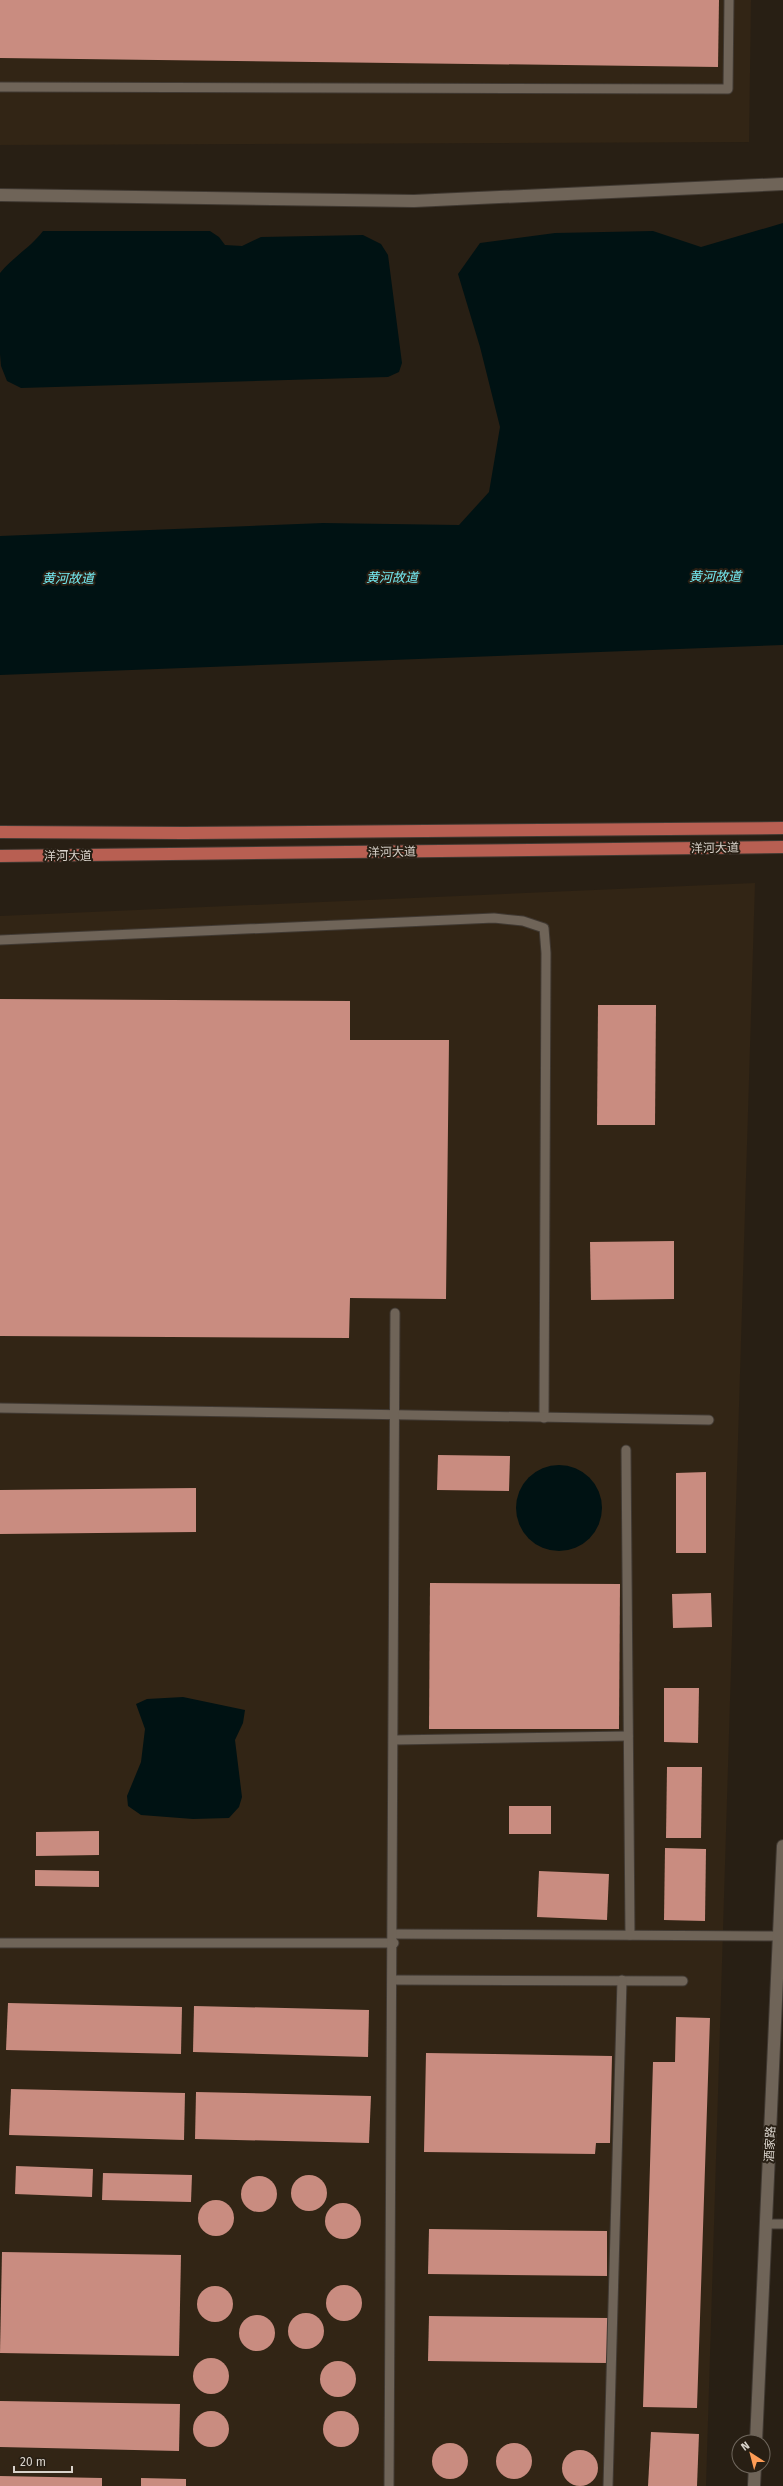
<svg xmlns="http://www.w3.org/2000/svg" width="783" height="2486" font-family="'Fira Sans','Noto Sans SC',sans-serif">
<rect width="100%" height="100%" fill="#281f14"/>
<g fill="#322515">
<path d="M0,0H751L749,142L0,145Z"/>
<path d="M755,883L706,2486H0V916Z"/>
</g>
<g fill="#001213">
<path d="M783,223V645L0,675V536L323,523L459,525L489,492L500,427L480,347L458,274L480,243L555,233L653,231L701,247Z"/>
<path d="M43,231H210L219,237L225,245L242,246L261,237L363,235L381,244L388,255L402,363L399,372L388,377L21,388L7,381L1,366L0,354V273C13,257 31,247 43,231Z"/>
<circle cx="559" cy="1508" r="43"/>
<path d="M183,1697L245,1710L243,1723L235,1740L242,1797L239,1807L229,1818L193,1819L141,1815L128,1806L127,1796L141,1762L145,1729L136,1704L147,1699Z"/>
</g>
<g fill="#c98c80">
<path d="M0,0H719L718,67L0,58Z"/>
<path d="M0,999L350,1001V1040H449L446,1299L350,1298L349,1338L0,1336Z"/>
<path d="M598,1005H656L655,1125H597Z"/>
<path d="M674,1241V1299L591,1300L590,1242Z"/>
<path d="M438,1455L510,1456L509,1491L437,1490Z"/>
<path d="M706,1472V1553H676V1473Z"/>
<path d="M196,1488V1532L0,1534V1490Z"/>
<path d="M430,1583L620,1584L619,1729H429Z"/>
<path d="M711,1593L712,1627L673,1628L672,1594Z"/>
<path d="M664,1688H699L698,1743L664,1742Z"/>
<path d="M667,1767H702L701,1838H666Z"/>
<rect x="509" y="1806" width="42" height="28"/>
<path d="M99,1831V1855L36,1856V1832Z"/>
<path d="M665,1848L706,1849L705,1921L664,1920Z"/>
<path d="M35,1870L99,1871V1887L35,1886Z"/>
<path d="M539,1871L609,1874L607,1920L537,1917Z"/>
<path d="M8,2003L182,2007L181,2054L6,2050Z"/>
<path d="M194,2006L369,2010L368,2057L193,2052Z"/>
<path d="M676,2017L710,2018L697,2408L643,2407L653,2062H675Z"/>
<path d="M426,2053L612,2056L610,2143H596L595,2154L424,2152Z"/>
<path d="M11,2089L185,2093L184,2140L9,2135Z"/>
<path d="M196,2092L371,2096L369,2143L195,2139Z"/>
<path d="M16,2166L93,2169L92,2197L15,2194Z"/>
<path d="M103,2173L192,2175L191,2202L102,2200Z"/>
<circle cx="309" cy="2193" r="18"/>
<circle cx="259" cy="2194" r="18"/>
<circle cx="216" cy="2218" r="18"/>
<circle cx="343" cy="2221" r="18"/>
<path d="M429,2229L607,2231V2276L428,2274Z"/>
<path d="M2,2252L181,2255L179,2356L0,2353Z"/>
<circle cx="344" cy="2303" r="18"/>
<circle cx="215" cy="2304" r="18"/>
<circle cx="306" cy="2331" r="18"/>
<circle cx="257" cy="2333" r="18"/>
<path d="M429,2316L608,2318L607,2363L428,2361Z"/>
<circle cx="211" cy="2376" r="18"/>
<circle cx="338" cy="2379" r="18"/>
<path d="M0,2401L180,2404L179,2451L0,2447Z"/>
<circle cx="341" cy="2429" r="18"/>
<circle cx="211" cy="2429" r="18"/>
<path d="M651,2432L699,2434L697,2486H648Z"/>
<circle cx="450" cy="2461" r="18"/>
<circle cx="514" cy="2461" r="18"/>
<circle cx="580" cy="2468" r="18"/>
<path d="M0,2476L102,2478V2486H0Z"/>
<path d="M141,2478L186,2479V2486H141Z"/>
</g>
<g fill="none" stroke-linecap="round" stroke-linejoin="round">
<g stroke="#403932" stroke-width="11">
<g id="lane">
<path d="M0,87L728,89L729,0"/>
<path d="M0,940L494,918L523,921L544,928L546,953L544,1418"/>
<path d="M0,1408L709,1420"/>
<path d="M626,1450L630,1935"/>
<path d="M394,1740L628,1736"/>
<path d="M394,1934L780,1936"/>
<path d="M0,1943H394"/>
<path d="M393,1980L683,1981"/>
<path d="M766,2224H783"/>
<path d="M389,2486L395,1313"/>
<path d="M608,2486L622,1980"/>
</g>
</g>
<g stroke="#403932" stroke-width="14">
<path id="street" d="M0,195L414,201L783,184"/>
</g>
<g stroke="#403932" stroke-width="14">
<g id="secondary">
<path d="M756,2442L783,1846"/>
<path d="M754,2486L755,2466"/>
</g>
</g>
<g stroke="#403932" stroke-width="14">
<g id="primary">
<path d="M0,832L184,833L783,828"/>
<path d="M0,856L783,847"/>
</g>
</g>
<use href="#lane" stroke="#6f6458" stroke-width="9"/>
<use href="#street" stroke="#6f6458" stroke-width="12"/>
<use href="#secondary" stroke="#6f6458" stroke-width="12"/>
<use href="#primary" stroke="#b85f52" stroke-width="12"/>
</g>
<g text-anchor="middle" stroke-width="4" stroke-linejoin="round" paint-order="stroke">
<g font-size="12" fill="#d9d3cb" stroke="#281f14">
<text transform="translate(715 848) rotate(-1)" y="4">洋河大道</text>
<text transform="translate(392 852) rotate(-1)" y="4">洋河大道</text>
<text x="68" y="860">洋河大道</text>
<text transform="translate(770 2144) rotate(-87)" y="4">酒家路</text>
</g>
<g font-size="13" font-style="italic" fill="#74eaf1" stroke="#281f14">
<text x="715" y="581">黄河故道</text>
<text x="392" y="582">黄河故道</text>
<text x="68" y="583">黄河故道</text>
</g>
</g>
<g transform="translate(751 2454) rotate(324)"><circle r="19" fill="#281f14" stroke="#6f675d"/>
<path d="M0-3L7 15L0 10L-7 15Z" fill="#fd9c56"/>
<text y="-6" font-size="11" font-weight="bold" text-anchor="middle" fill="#d9d3cb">N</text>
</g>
<path d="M14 2466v6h58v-6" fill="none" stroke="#d9d3cb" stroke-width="2"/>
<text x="20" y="2466" font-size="12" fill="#d9d3cb" stroke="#281f14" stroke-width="3" paint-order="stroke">20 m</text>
</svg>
